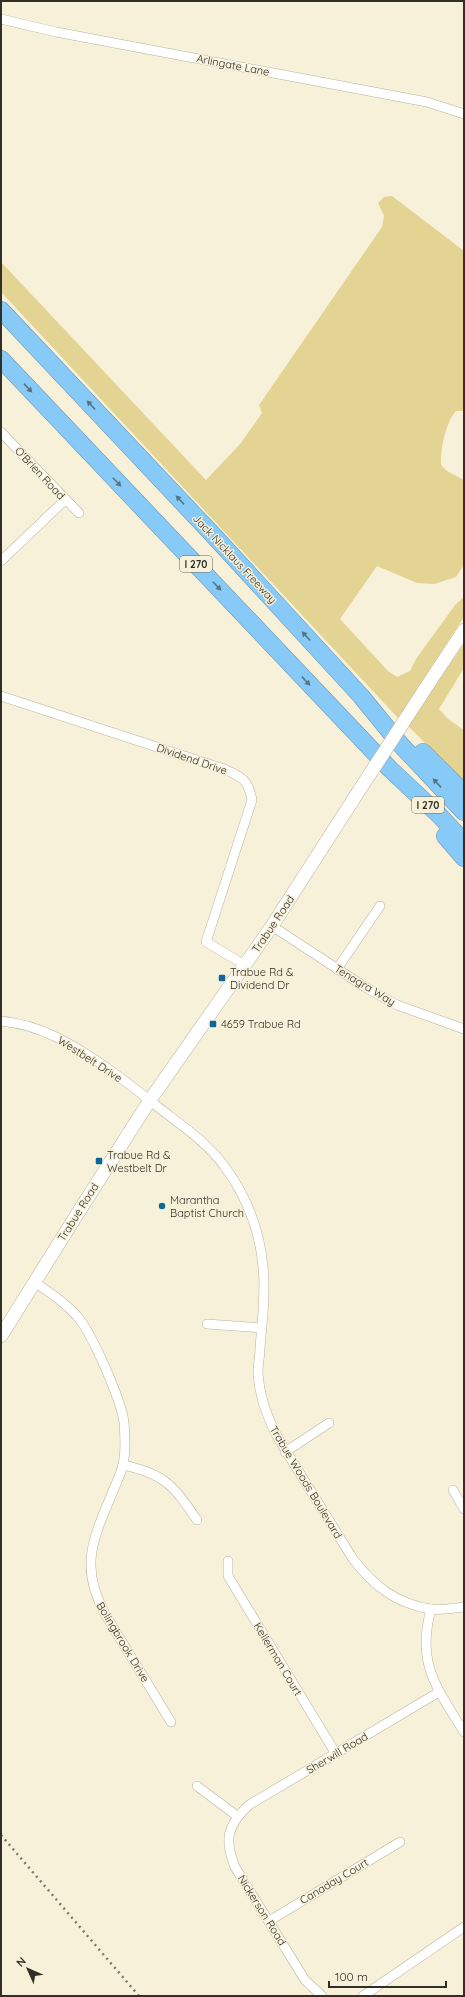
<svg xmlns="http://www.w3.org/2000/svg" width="465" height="1997" font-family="Quicksand,sans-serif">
<rect width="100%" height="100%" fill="#f7f1da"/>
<g fill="#e3d494">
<path d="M392,196L464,251V411H456C446,421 440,451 441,465L447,471L464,480V565L456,577L434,584L417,583L377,566L340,619L388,671L397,677L410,671L416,659L455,605L464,597V617L398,718L1,292V262L206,480L241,443L262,413L259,405L382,227L384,216L378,203L384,197Z"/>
<path d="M464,644V668L439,709L448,719L464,730V782L407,725Z"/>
</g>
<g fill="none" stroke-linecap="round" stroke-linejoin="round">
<g stroke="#b7b29c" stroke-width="10">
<g id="minor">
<path d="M1,19L56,32L427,102L464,114"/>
<path d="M1,432L79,513"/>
<path d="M1,561L65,500"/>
<path d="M1,696L224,769C242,777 248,779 252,800L206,942L245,965"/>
<path d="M272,926L365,987L397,1005L464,1029"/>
<path d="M337,969L380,906"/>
<path d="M1,1021C20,1023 38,1028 56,1037C91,1054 127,1082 158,1107C181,1125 207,1142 225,1167C246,1196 260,1231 263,1267C266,1293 262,1322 260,1348C260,1356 258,1364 258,1372C259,1395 268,1419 278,1438L353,1559C374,1586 395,1603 430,1609C440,1611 453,1608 464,1607"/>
<path d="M34,1282C50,1292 65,1303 77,1316C92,1333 121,1400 124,1422C125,1435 126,1452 123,1464C121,1475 115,1485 111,1496C92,1541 80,1568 105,1614L171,1722"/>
<path d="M207,1324L262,1328"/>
<path d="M285,1452L329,1423"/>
<path d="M123,1465C165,1474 173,1485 197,1520"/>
<path d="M453,1490L464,1509"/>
<path d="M228,1561V1576L336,1754"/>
<path d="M431,1609C416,1664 437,1688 464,1732"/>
<path d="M197,1786L237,1816"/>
<path d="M269,1921L400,1842"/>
<path d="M322,1996L305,1980L235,1867C224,1840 227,1825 249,1805L439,1692"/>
<path d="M363,1996L464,1927"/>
</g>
</g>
<g stroke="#b7b29c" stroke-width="14">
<g id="secondary">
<path d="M427,686L464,630"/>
<path d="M1,1336L76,1216L150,1100L272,926L353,800"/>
</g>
</g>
<g stroke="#6a94ae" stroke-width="18">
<g id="motorway">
<path d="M1,310L215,537L361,696L400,744L464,812"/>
<path d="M1,359L390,769L439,815L464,842"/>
<path d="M423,752L464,793"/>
<path d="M445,836L464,858"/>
</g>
</g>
<use href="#minor" stroke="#fff" stroke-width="9"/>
<use href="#secondary" stroke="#fff" stroke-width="13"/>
<use href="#motorway" stroke="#88caf7" stroke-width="17"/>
<path stroke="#7d7a6b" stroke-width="2.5" stroke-dasharray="2 4" stroke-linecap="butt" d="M1,1835L139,1996"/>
<g stroke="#b7b29c" stroke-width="14" stroke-linecap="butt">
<path id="secondary-bridge" d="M353,800L427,686"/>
</g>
<use href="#secondary-bridge" stroke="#fff" stroke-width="13"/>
</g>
<defs><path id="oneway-solid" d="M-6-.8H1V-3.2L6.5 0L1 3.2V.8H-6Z"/></defs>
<g fill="#587584">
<use href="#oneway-solid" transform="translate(28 388) rotate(47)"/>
<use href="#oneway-solid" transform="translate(91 405) rotate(-133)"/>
<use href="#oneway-solid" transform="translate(117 482) rotate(46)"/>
<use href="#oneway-solid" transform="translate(180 500) rotate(-133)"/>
<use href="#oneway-solid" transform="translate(217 586) rotate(46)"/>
<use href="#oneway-solid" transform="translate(306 636) rotate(-133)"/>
<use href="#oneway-solid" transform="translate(306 681) rotate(47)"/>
<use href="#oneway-solid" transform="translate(437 783) rotate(-133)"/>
</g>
<g fill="#0d6898" stroke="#f7f1da" stroke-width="1.5">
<rect x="218" y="974" width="8" height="8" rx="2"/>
<rect x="209" y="1020" width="8" height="8" rx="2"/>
<rect x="95" y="1157" width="8" height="8" rx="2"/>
<circle cx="162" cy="1206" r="4"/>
</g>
<g text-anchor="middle" stroke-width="3" stroke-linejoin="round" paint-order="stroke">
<g fill="#f7f1da" stroke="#6c695c" stroke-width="1">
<rect x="180" y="556" width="32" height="16" rx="3"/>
<rect x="412" y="797" width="32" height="16" rx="3"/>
</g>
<g font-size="10" font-weight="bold" fill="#312f26">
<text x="196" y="568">I 270</text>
<text x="428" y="809">I 270</text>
</g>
<g font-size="11" fill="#312f26" stroke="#f7f1da">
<text transform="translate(233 65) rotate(11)" y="4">Arlingate Lane</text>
<text transform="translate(40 473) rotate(47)" y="4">O'Brien Road</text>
<text transform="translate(235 559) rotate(47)" y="4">Jack Nicklaus Freeway</text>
<text transform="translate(192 759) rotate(19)" y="4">Dividend Drive</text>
<text transform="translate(273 924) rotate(-56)" y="4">Trabue Road</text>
<text transform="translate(365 985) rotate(31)" y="4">Tenagra Way</text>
<text transform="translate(90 1059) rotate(33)" y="4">Westbelt Drive</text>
<text transform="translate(78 1212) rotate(-58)" y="4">Trabue Road</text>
<text transform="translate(306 1482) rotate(59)" y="4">Trabue Woods Boulevard</text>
<text transform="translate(123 1642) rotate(59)" y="4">Bolingbrook Drive</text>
<text transform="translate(278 1659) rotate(59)" y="4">Kellerman Court</text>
<text transform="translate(337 1753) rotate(-31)" y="4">Sherwill Road</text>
<text transform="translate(334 1881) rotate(-31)" y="4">Canaday Court</text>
<text transform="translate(262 1910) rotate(58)" y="4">Nickerson Road</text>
</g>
<g font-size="11" fill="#312f26" stroke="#f7f1da" text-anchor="start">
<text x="230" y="976">Trabue Rd &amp;<tspan x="230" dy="13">Dividend Dr</tspan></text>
<text x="221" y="1028">4659 Trabue Rd</text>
<text x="107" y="1159">Trabue Rd &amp;<tspan x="107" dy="13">Westbelt Dr</tspan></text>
<text x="170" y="1204">Marantha<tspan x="170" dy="13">Baptist Church</tspan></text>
</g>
</g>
<rect width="465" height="1997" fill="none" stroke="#312f26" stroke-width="4"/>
<g transform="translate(28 1969) rotate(315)" stroke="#f7f1da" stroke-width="3" paint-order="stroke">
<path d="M0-3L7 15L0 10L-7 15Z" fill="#312f26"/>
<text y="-6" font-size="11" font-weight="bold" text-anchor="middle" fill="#312f26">N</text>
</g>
<path d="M329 1981v6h117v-6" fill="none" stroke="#312f26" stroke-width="2"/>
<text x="335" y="1981" font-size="12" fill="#312f26" stroke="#f7f1da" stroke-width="3" paint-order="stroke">100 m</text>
</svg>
